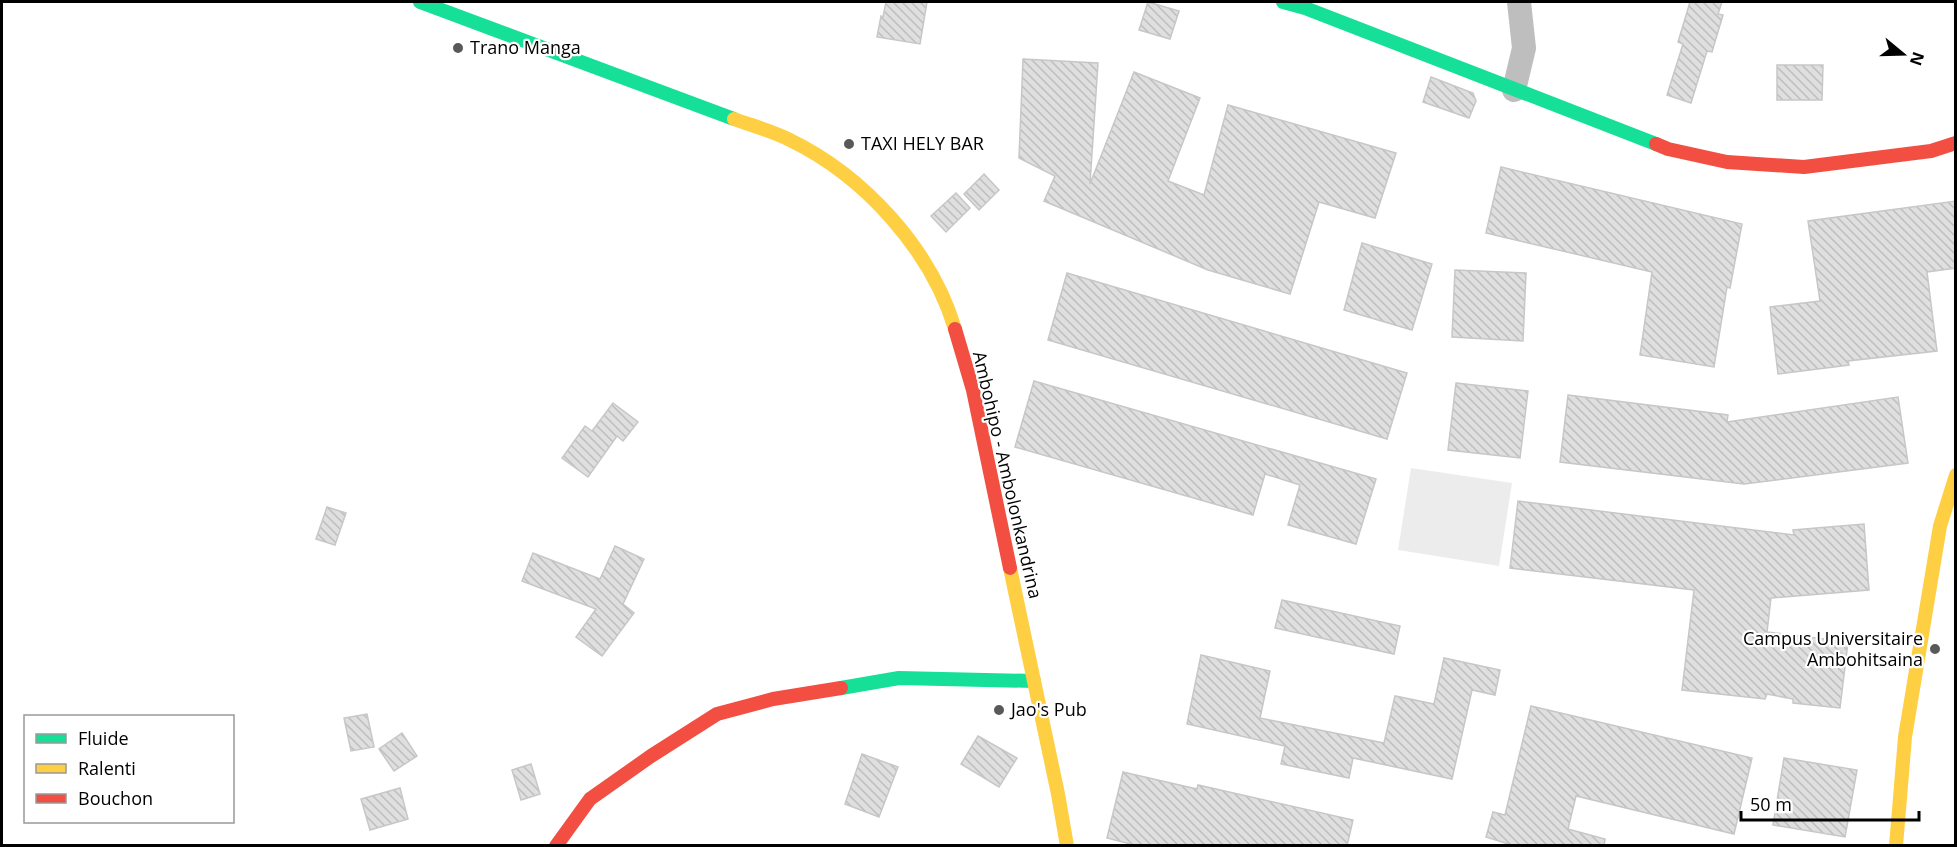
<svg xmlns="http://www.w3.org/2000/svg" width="1957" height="847" font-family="'Open Sans',sans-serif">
<defs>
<pattern id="building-back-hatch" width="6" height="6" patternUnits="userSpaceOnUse" patternTransform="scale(1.5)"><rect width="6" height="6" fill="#dfdfdf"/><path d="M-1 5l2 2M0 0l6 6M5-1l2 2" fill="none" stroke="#bebebe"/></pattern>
</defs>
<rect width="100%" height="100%" fill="#fff"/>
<path fill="#ececec" d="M1411,468L1512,483L1499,566L1398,550Z"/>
<g fill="url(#building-back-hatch)" stroke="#c7c7c7" stroke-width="1.5">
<path d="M886,2H927L920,44L877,37L881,16L883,17Z"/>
<path d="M1148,2L1179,11L1170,39L1139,30Z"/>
<path d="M1690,2H1722L1718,14L1723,15L1712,52L1707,51L1691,103L1667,95L1683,44L1678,42Z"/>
<path d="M1023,59L1098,63L1090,184L1134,72L1200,98L1168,181L1204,195L1228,105L1396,153L1375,218L1319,202L1290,294L1208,270L1044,201L1055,176L1019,158Z"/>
<path d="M1777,65H1823L1822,100H1777Z"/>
<path d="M1431,77L1473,93L1476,101L1469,118L1423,102Z"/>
<path d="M1501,167L1742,224L1730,288L1727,287L1714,367L1640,355L1652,272L1486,233Z"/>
<path d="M984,174L999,190L979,210L964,194Z"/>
<path d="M956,193L970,208L946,232L931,216Z"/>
<path d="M1956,201V268L1927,272L1937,351L1848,361L1849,365L1778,374L1770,307L1820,301L1808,221Z"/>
<path d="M1362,243L1432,264L1412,330L1344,310Z"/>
<path d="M1455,270L1526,273L1523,341L1452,337Z"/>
<path d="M1067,273L1407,373L1387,439L1048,340Z"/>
<path d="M1034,381L1376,479L1356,544L1288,525L1300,485L1265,474L1253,515L1015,447Z"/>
<path d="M1456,383L1528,391L1520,458L1448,450Z"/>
<path d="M1568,395L1728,415L1727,422L1898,397L1908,463L1744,484L1560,462Z"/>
<path d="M613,403L638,422L623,441L617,436L588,477L562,458L585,426L592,431Z"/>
<path d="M1518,501L1794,535L1793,530L1864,524L1869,590L1771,598L1767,632L1848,642L1840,708L1793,703V699L1767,694L1765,699L1682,690L1694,590L1510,568Z"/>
<path d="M327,507L346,513L335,545L316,539Z"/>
<path d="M615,546L644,559L623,604L634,613L602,656L576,637L596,609L522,581L533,553L600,579Z"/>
<path d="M1282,600L1400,626L1394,654L1275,628Z"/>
<path d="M1201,655L1270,671L1260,718L1384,743L1395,696L1434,704L1444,658L1500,670L1495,695L1472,690L1452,779L1353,758L1349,778L1281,764L1285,746L1187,724Z"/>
<path d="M1531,706L1752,758L1734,834L1576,796L1568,829L1605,839L1604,846H1515L1486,837L1493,812L1505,815Z"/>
<path d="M367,714L374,747L351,751L344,718Z"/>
<path d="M402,733L417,756L394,771L379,749Z"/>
<path d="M978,736L1017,758L999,787L961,764Z"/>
<path d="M862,754L898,767L879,817L845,804Z"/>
<path d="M1784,758L1857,770L1845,837L1773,825Z"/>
<path d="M531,764L540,794L521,800L512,770Z"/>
<path d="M1123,772L1197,789L1198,785L1353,820L1347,846H1138L1107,838Z"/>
<path d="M400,788L408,819L370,830L361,799Z"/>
</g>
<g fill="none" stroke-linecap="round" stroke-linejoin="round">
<path stroke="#bebebe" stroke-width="24" d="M1514,90L1524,48L1519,2"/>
<g stroke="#16e098" stroke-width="14">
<path d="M420,2L734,119"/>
<path d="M1283,2L1305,8L1656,144"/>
<path d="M841,688L899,678L1034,681"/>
</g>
<g stroke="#ffcf43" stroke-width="14">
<path d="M734,119C753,126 773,131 790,140C864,176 931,249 955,329"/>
<path d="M1010,568L1058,794L1067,846"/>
<path d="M1896,846L1905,737L1940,526L1956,475"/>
</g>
<g stroke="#f24e42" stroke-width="14">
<path d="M1656,144L1668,149L1727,162L1804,167L1931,151L1956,143"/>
<path d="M955,329L973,390L1010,568"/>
<path d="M556,846L590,799L651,756L717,714L773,699L841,688"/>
</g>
</g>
<g fill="#595959" stroke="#fff" stroke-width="2">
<circle cx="458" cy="48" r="6"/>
<circle cx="849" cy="144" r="6"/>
<circle cx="1935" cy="649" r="6"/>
<circle cx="999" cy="710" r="6"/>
</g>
<g text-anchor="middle" stroke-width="4.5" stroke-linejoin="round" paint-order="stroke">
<g font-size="18" fill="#000" stroke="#fff" text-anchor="start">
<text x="470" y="54">Trano Manga</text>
<text x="861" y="150">TAXI HELY BAR</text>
<text x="1923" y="645" text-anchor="end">Campus Universitaire<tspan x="1923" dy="21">Ambohitsaina</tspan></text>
<text x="1011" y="716">Jao's Pub</text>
</g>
<g font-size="18" fill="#000" stroke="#fff">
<text transform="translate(1007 475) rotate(77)" y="6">Ambohipo - Ambolonkandrina</text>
</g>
</g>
<rect width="1957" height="847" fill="none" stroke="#000000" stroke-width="6"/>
<rect x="24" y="715" width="210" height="108" fill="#ffffff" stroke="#999999" stroke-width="1.5"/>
<rect x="36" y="734" width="30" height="9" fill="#16e098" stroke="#999999" stroke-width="1.5"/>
<text x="78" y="745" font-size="18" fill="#000000">Fluide</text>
<rect x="36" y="764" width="30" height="9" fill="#ffcf43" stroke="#999999" stroke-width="1.5"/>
<text x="78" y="775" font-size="18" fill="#000000">Ralenti</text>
<rect x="36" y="794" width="30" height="9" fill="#f24e42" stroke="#999999" stroke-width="1.5"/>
<text x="78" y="805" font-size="18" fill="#000000">Bouchon</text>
<g transform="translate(1903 54) rotate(109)" stroke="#ffffff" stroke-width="4.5" paint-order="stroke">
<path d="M0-4.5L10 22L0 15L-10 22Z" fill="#000000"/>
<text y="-9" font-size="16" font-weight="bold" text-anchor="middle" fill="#000000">N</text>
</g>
<path d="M1741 811v9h178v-9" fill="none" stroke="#000000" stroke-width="3"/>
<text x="1750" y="811" font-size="18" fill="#000000" stroke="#ffffff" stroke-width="4.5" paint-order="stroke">50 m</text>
</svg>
